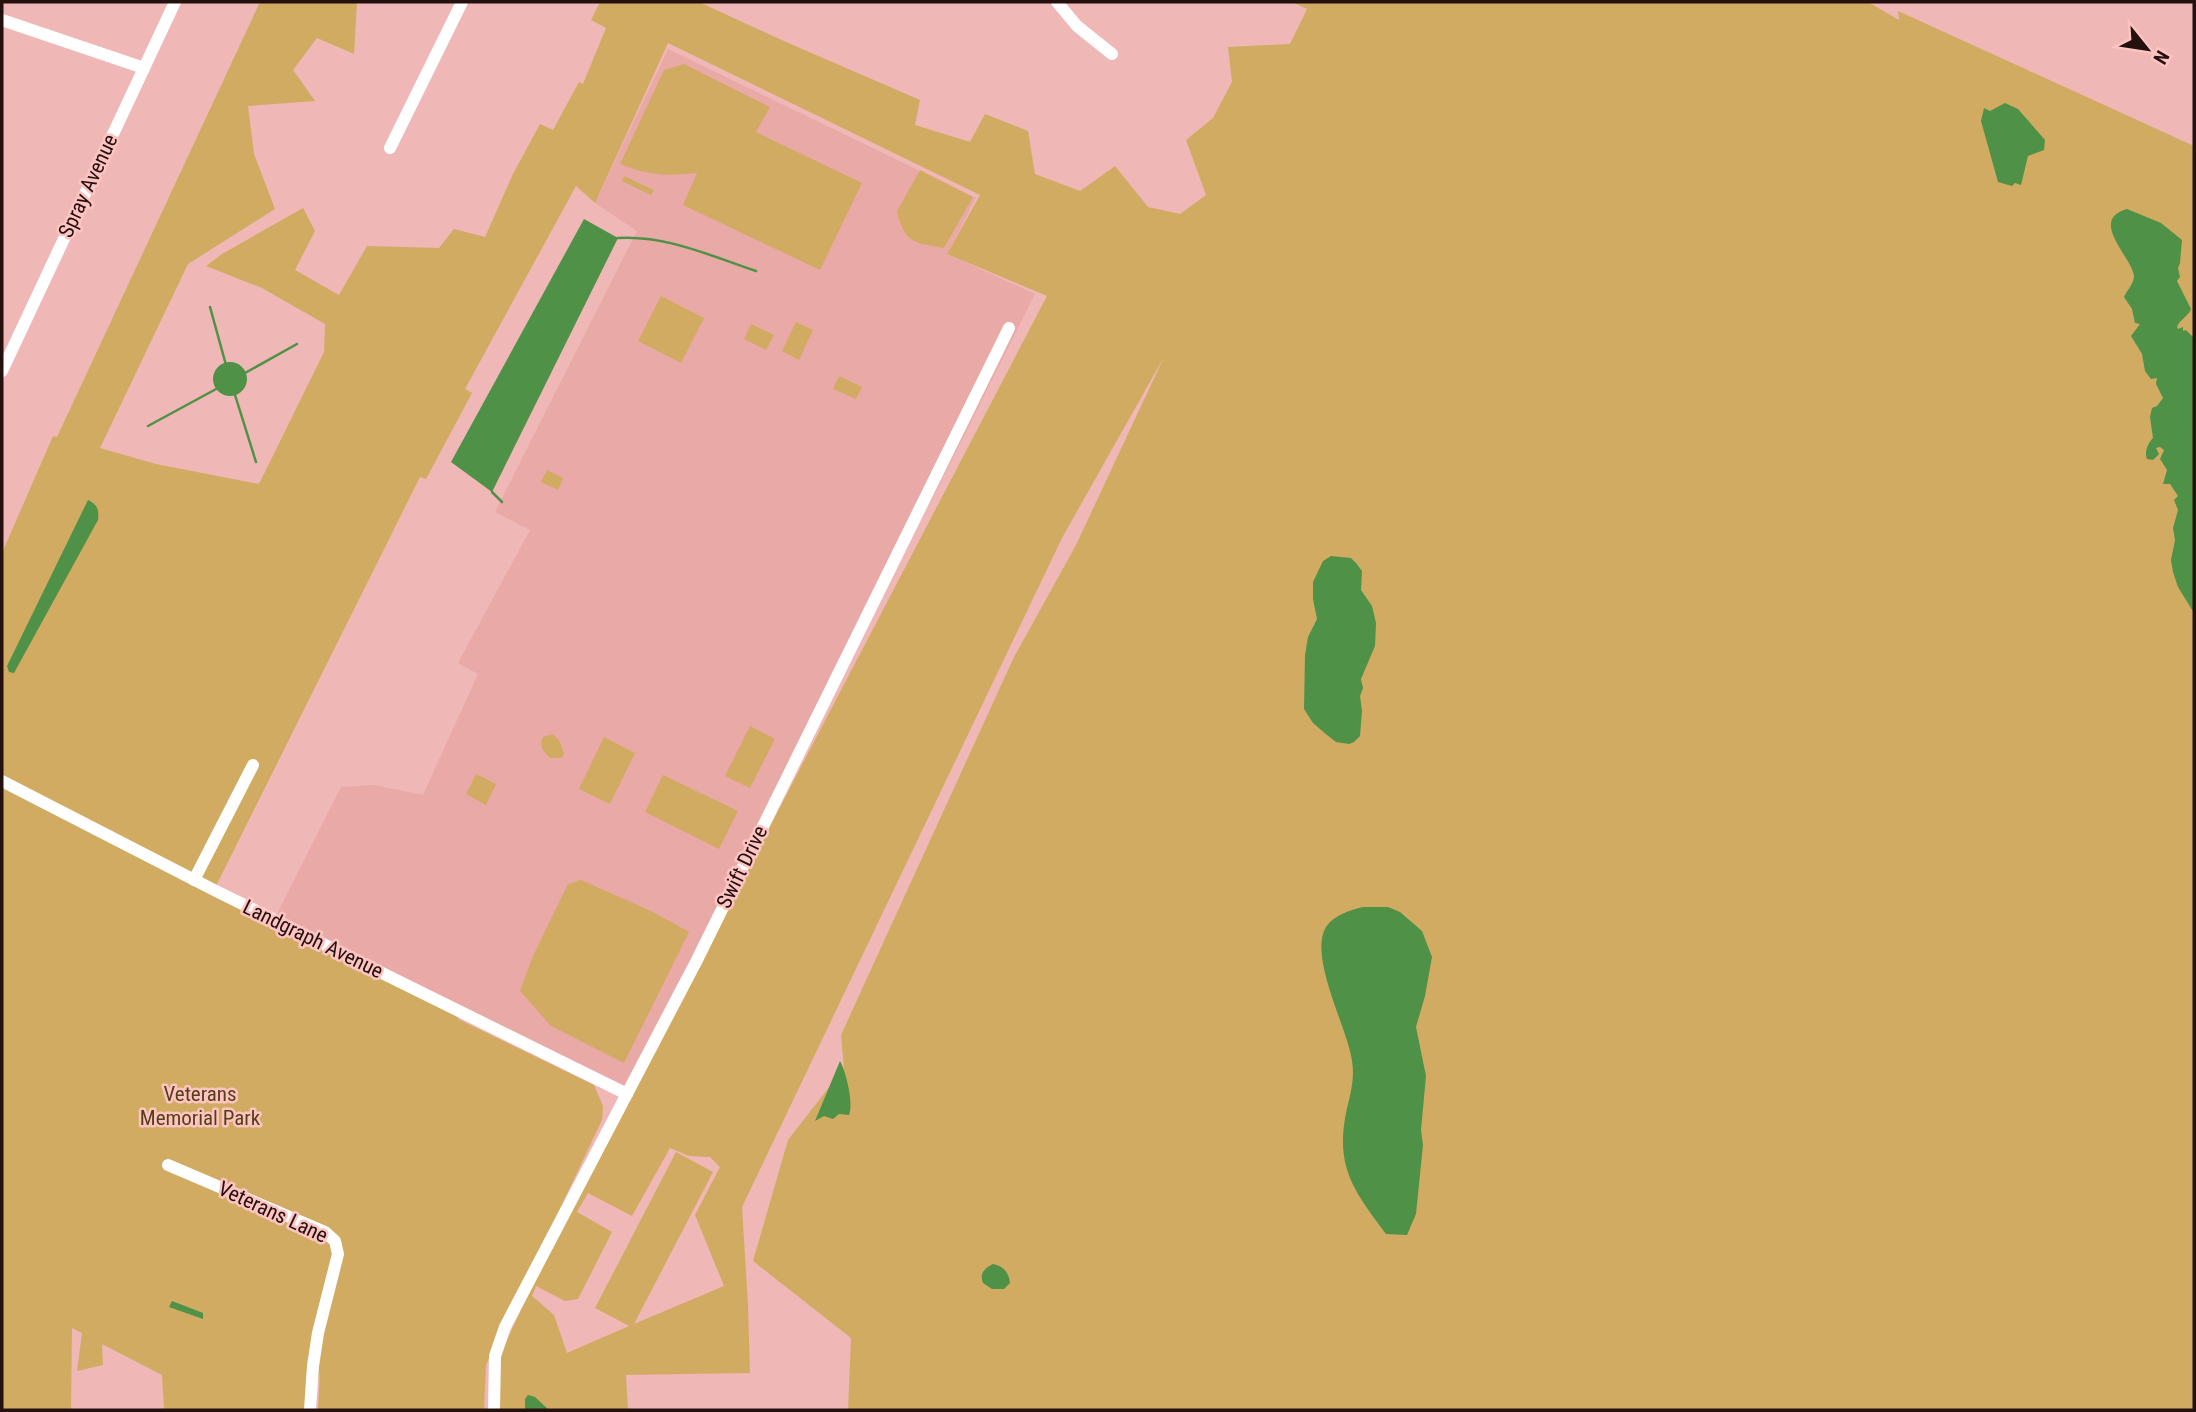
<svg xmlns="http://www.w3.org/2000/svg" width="2196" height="1412" font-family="'Roboto Condensed',sans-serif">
<rect width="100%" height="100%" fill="#efb7b5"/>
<path fill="#e8a9a7" d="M668,49L976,198L947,254L1035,294L929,505L899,552L627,1094L274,920L341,787L374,785L423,795L478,674L458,663L530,530L495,512L637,231L595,203Z"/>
<g fill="#d2ab63" fill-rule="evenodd">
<path d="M260,2H357L354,54L317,38L293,70L315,101L248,106L254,154L275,209L188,264L100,448L156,464L259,484L324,352L325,324L262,288L206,266L222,254L303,208L315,231L295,270L339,295L367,246L439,248L454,229L485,237L513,174L540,124L553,130L579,82L583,84L606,28L591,20L600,2H699L786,42L920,100L915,125L970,142L985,114L1028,131L1035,174L1080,191L1115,166L1148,207L1180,214L1206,195L1186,140L1213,118L1232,82L1228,47L1290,44L1307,9L1292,2H1868L1899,20L1898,11L2194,146V1410H848L851,1338L753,1261L788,1140L844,1068L841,1035L1014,657L1076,545L1164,357L1062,538L742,1207L748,1305L750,1373L626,1375L628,1410H491V1375L548,1251L1047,296L947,254L980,195L668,43L595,203L576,186L465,389L472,393L426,479L420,477L214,890L460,1012L458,1019L594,1085L603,1106L602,1120L486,1365L484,1410H318L320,1372L312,1410H164L162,1375L102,1344L103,1365L77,1371L82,1333L72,1328L71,1410H2V553L53,436L57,437ZM670,1148L689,1156L710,1157L720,1167L695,1215L724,1286L634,1324L713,1172L676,1152L595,1308L629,1326L567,1353L554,1315L532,1296L536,1286L565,1301L578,1299L612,1232L577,1212L588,1193L632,1216Z"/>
<path d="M684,64L770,107L756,132L862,183L820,270L683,205L697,173C663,176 652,176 620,164L664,70Z"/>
<path d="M920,170L973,197L944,248C914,243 904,243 897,211Z"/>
<path d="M624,176L654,190L651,195L622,181Z"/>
<path d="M661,296L704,318L681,363L638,341Z"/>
<path d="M796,322L813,330L799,360L782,351Z"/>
<path d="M751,324L774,335L766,350L744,339Z"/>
<path d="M839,376L862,387L856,399L833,389Z"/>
<path d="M547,470L563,478L558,490L541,482Z"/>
<path d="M750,726L775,739L750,788L725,776Z"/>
<path d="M553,734L560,742L564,754L562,758H550C544,752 538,746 543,737Z"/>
<path d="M604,737L635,753L610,804L579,789Z"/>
<path d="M476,774L496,784L486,805L466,794Z"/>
<path d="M663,775L738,811L719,849L645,812Z"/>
<path d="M581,880L651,911L689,932L624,1063L551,1026L520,991L533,956L568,884Z"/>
</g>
<g fill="#4f9147">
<path d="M2005,103L2018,109L2045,140L2044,150L2028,156L2021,185L2015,183L2012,186L1998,182L1981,121L1984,108L1990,111Z"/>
<path d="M2127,209L2161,223L2182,240L2180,263L2178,268L2180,277L2177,281L2191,309C2188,317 2180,319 2177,327L2178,329L2183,327V331L2186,330L2194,338V613L2178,587L2173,572L2171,560L2175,540L2173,528L2178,510L2174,500L2178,496L2170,484H2163L2167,470L2160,459L2164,450L2160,447L2156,448L2159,454L2153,460L2147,459C2144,452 2148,443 2153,438L2150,417L2152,408L2157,406L2163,398L2156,384L2157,378L2151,379L2145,371L2142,354L2131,336L2140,324L2135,323L2132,309L2124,297C2127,290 2133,285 2134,277C2134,259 2087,220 2127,209Z"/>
<path d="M584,219L618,238L492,492L451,462Z"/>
<circle cx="230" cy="379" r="17"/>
<path d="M88,500C98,505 99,510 98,520L14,673L9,672L7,666Z"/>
<path d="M1331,556L1351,558L1356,563L1362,571L1361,590L1372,606L1376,623L1375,646L1361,679L1363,688L1360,696L1362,711L1360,736L1354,742L1349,744L1336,742L1327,735L1313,723L1304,709L1305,655L1308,637L1317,619L1313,599V582L1323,561Z"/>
<path d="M1363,907H1388L1400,912L1422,931L1432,957L1425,996L1416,1027L1426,1076L1421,1130L1423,1145L1416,1214L1407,1235L1386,1234C1355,1192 1335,1168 1346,1113C1350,1095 1355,1080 1352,1061C1348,1029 1308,957 1326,927C1334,915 1350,910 1363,907Z"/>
<path d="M840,1061C846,1071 854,1105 849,1115L839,1114L833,1119L824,1116L815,1121Z"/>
<path d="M993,1264C1004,1266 1009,1273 1010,1283L1004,1289H992L983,1283C979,1273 985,1268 993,1264Z"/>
<path d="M172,1301L203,1313V1319L169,1307Z"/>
<path d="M528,1395L535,1397L549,1410H525V1399Z"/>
</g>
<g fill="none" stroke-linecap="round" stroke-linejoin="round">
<g stroke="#4f9147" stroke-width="2.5">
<path d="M618,238C666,235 711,256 756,271"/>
<path d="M210,307L226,365"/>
<path d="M245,373L297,344"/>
<path d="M235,395L256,462"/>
<path d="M148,426L218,388"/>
<path d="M492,492L502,502"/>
</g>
<g stroke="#fff" stroke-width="12">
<path d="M1057,2L1077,26L1112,54"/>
<path d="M2,20L144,68"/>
<path d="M390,148L462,2"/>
<path d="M2,371L175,2"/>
<path d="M2,781L214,890L627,1094"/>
<path d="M194,880L253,765"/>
<path d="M168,1165L325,1232L335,1241L338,1254L318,1333L313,1366L310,1410"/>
<path d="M494,1410L495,1356L505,1327L697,960L1009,328"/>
</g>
</g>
<g text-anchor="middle" stroke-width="5" stroke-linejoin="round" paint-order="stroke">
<g font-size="21" fill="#23100f" stroke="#fdc4c1">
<text transform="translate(88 186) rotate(-65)" y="7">Spray Avenue</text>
<text transform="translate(742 867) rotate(-64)" y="7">Swift Drive</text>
<text transform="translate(313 939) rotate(26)" y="7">Landgraph Avenue</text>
<text transform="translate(273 1212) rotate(25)" y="7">Veterans Lane</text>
</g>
<g font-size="21" fill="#543f17" stroke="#fdc4c1">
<text x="200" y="1101">Veterans<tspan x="200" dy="24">Memorial Park</tspan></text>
</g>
</g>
<rect width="2196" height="1412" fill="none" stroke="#23100f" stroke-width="7"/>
<g transform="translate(2147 49) rotate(120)" stroke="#fdc4c1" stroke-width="5" paint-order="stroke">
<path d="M0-5L12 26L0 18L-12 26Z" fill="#23100f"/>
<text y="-10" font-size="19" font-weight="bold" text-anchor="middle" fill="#23100f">N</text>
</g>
</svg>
